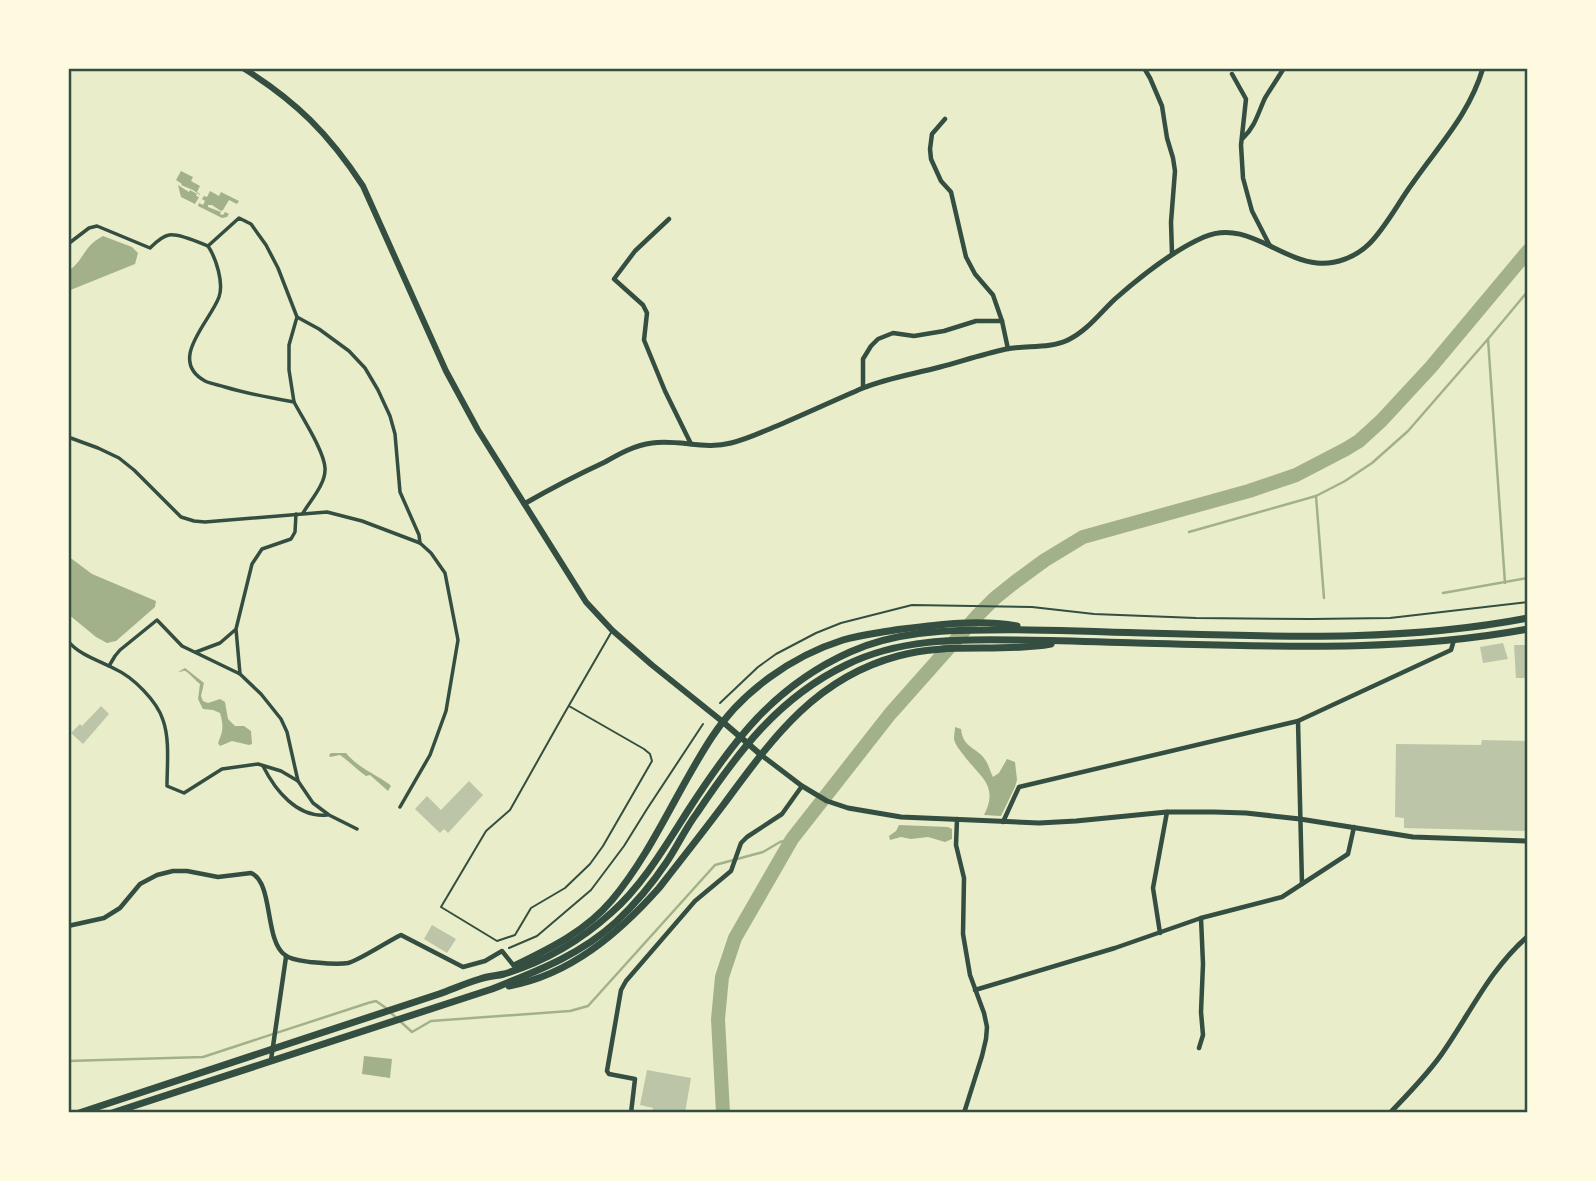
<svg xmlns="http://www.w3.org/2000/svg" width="1596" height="1181" font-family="'Work Sans',sans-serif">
<rect width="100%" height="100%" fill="#e9edc9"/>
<g fill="#a3b18a">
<path d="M181,171L193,177L191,181L200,186L197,192L200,194V195L193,190L181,185L182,184L176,180Z"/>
<path d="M178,185L189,192L190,190L197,194L196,196L199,197L195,204L181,197Z"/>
<path d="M210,191L219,196L221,192L239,201L237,204L229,200L223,210L221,211L212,205H208V207L221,212L220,214L223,215L225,212L229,214L227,217L222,218L198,206L199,203L203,205L205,201L202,199L204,196L207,197Z"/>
<path d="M103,236L132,247L138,253L135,264L68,291V271C85,260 82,247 103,236Z"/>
<path d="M68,558L72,559L92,574L156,601L155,607L116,641L107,643L96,637L68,614Z"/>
<path d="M185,668L204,683L201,696L203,701L208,703L220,699L225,702L228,719L235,726H244L251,731L252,744L249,745L232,741L220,746L218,743C223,731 224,727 220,713L213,710L203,709L198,699L200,684C197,682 187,671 185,671C183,670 181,672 178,672Z"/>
<path d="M955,727L961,729C963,749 978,747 986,761C989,766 990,771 993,777L999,773L1007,759L1015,762L1017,780L1015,787L1001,816L984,815C1000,784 978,776 962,753C959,749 955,744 954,739C954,735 955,731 955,727Z"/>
<path d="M331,753H346C357,767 375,774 389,784L391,786L388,791L370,775L366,776C356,769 350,762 340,755L330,757L329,755Z"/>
<path d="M899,825L948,827L952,829V839L945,842L928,837L911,839L901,837L890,840L889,836L896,831Z"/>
<path d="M364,1056L392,1059L390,1078L362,1074Z"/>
</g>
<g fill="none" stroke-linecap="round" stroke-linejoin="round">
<g stroke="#a3b18a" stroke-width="2.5">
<path d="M1316,496L1324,598"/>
<path d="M1189,532L1316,496L1345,481L1372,463L1408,431L1488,339"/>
<path d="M1505,583L1488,339L1528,291"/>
<path d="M1443,593L1528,578"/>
<path d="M391,1013L412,1032L431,1021L570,1011L588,1006L715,865L763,852L780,842L792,839"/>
<path d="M68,1061L203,1057L368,1003L376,1001L386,1008"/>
</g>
<path stroke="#a3b18a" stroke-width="14" d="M723,1113L718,1019L722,977L735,938L792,839L890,714L978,615L995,598L1015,582L1045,560L1083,537L1249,491L1296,475L1346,449L1359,441L1381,421L1431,367L1528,251"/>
</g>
<g fill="#bcc5a7">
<path d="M1503,643L1508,659L1483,663L1480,647Z"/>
<path d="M1514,645H1528V678H1516Z"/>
<path d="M101,706L109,714L83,744L71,733L80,724L82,726Z"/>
<path d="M1482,740L1528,741V831L1404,828V818L1395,817L1396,744L1481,745Z"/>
<path d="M469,781L483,795L448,833L444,829L440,833L415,809L427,796L441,810Z"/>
<path d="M432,925L456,939L447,953L424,939Z"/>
<path d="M647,1070L691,1078L685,1113H652L653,1108L640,1105Z"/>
</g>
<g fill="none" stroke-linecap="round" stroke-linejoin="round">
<g stroke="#344e41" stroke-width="2">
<path d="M720,703L758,667L776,654L816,633L841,623L912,605L1032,607L1094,614L1196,618L1311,619L1390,618L1528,602"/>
<path d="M509,948L537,936L591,890L624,846L647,809L703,724"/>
</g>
<path stroke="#344e41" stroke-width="2" d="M569,706L644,749L650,754L652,761L603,846L590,864L565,888L531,908L515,935L497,941L441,907L486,831L510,810L564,714C580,686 596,659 612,631"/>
<g stroke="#344e41" stroke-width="3.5">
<path d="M68,244L89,228L97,226L150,248C155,243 162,236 169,235C178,233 198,242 208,246"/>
<path d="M294,402L289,370V345L297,317"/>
<path d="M68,437L98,448L119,458L134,470L181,517L194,521L205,522L327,512L362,521L420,543L431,553L445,573L458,640L446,711L430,755L400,807"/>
<path d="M303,513C310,501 326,484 325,468C324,451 303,419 294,402C271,398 248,394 225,387C219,385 211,384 205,381C167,360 210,322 219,297C224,283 216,258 208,246L239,218L251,224L266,245L278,268L297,317L319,329L349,351L365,368L378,390L390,416L395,434L400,492L419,535L420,543"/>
<path d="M68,641C79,655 100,661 115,669C133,677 157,701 163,720C170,740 167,765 167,786L184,793L222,769L258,764L281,771L298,781L313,803L329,815L357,829"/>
<path d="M196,652L220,643L235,630"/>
<path d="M109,666L115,656L120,650L157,620L182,646L240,674L261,694L281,719L287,732L298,781"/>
<path d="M240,674L236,629L252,564L262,549L291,539L295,532L296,514"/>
<path d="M263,766C275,790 297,818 327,815"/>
</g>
<g stroke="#344e41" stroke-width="4.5">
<path d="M1144,68L1150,78L1162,106L1167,138L1173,158L1175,171L1171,222L1172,254"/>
<path d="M1232,74L1246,99L1241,145L1243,178L1252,211L1270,246"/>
<path d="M945,119L932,134L930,149L931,159L941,181L951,192L966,257L975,274L993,295L1002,321"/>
<path d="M1243,138C1255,127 1258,113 1265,98C1271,88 1278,78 1284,68"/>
<path d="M669,219L635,251L614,279L643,305L647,313L644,340L665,391L691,444"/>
<path d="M863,388V359L871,346L878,339L893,333L914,336L944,331L976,321H1002L1008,349"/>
<path d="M1298,721L1302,884L1348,854L1354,827"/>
<path d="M957,819L956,845L964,878L963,934L970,975L984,1013L987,1027L986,1039L982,1056L964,1113"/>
<path d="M1003,822L1019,787L1298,721L1451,650L1454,640"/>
<path d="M68,926L104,918L120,908L140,884L157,875L173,871H187L218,877L251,873C274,883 264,940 285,955C291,960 303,961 310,962C322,963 337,965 348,963C360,960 388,941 401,935L463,967L485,961L502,951L514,966"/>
<path d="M1160,933L1153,888L1167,812"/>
<path d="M975,990L1115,948L1201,918L1282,897L1302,884"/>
<path d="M1199,1048L1203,1035L1201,1012L1203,964L1201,918"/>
<path d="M271,1060L286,957"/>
<path d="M631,1113L635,1079L609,1074L607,1071L621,990L626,981L695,901L731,871L741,843L747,837L782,814L802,786"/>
</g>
<g stroke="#344e41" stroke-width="5">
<path d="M524,504C550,489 577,475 605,462C619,454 635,445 652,443C678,439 705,450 731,443C748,439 764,431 779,425C807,413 835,400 863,388C887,378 914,374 940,367C962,361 984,354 1006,349C1026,345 1049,349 1068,340C1087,331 1100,313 1115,299C1141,276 1172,251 1204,237C1245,219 1278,259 1317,263C1335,265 1356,257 1369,244C1386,227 1398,203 1412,184C1439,145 1469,115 1483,68"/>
<path d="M760,754L802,786L827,801L848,808L901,817L1039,823L1076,821L1167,812H1214L1246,813L1300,819L1413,837L1528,841"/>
<path d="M1390,1113C1407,1095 1426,1076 1441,1055C1470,1014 1489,970 1528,936"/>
</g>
<path stroke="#344e41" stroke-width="6" d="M243,68C296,101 329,134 363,186L446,371L478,430L586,602L612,630L652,665L723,722L760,754"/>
<g stroke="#344e41" stroke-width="7">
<path d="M516,965C551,948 586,931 612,900C653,851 677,790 712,737C741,692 792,656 843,640C860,635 878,633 895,630C935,625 976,619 1017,626"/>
<path d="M509,986C570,975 619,933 659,888C681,860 703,832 724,804C772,739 815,678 898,656C947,642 1001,653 1051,644"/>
<path d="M79,1113L439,994C453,989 466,983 480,979C488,976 496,976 504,974C544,962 580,941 611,913C643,885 666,845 689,809C733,741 774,686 850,652C894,632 942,630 990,630C1029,629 1068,631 1108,632C1248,635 1389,645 1528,618"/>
<path d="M112,1113L492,989C537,971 580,955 616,922C634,905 652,884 666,863C677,847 685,829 697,813C738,752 778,698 846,665C898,639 957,639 1014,640C1055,640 1097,642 1138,643C1268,646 1399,653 1528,629"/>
</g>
</g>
<rect width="1596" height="1181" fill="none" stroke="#fefae0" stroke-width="140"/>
<rect x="70" y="70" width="1456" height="1041" fill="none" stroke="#344e41" stroke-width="2.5"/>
</svg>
